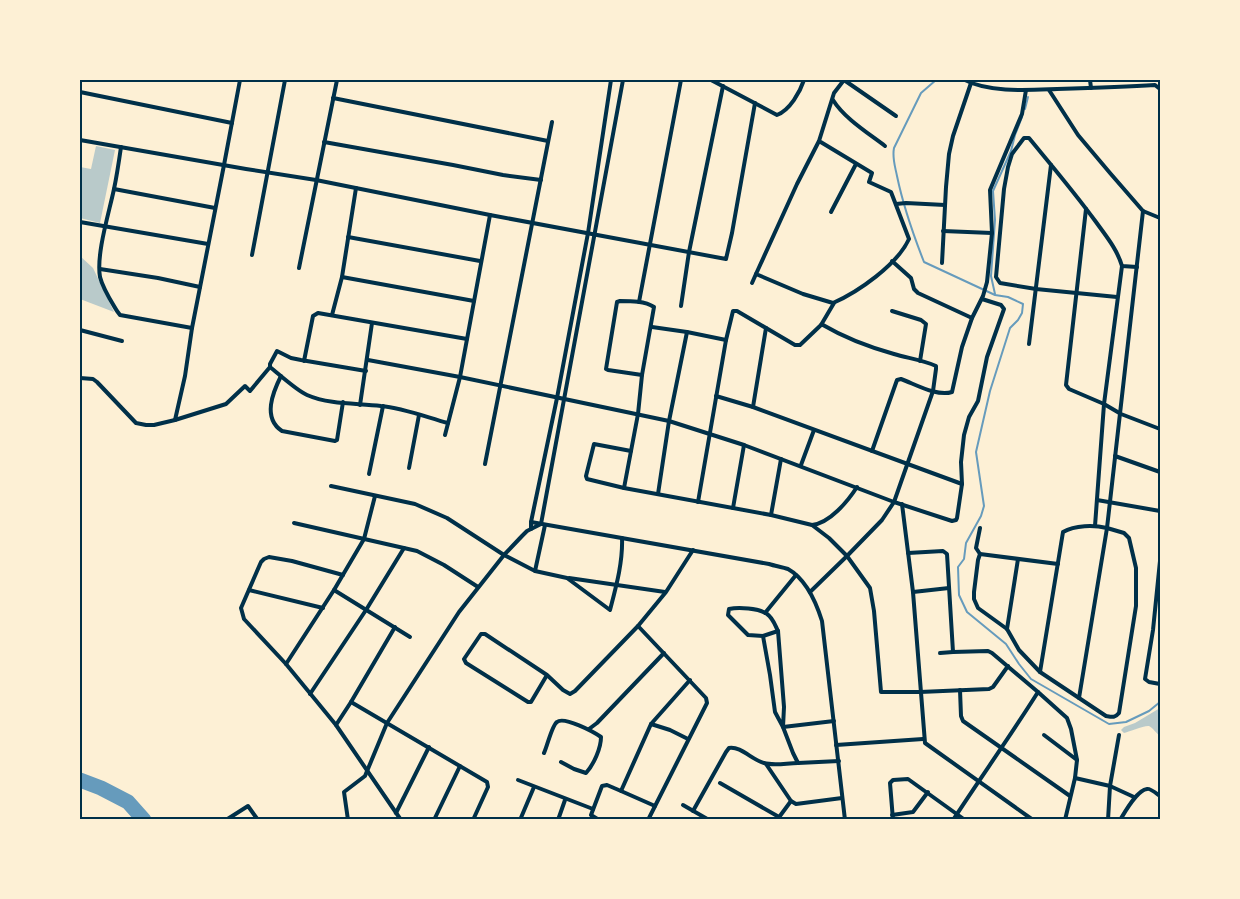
<svg xmlns="http://www.w3.org/2000/svg" width="1240" height="899" font-family="Figtree,sans-serif">
<rect width="100%" height="100%" fill="#fdf0d5"/>
<g fill="#b9caca">
<path d="M96,146L115,150L100,223L80,218V167L91,169Z"/>
<path d="M80,256L93,268L114,312L80,299Z"/>
<path d="M1160,708V736C1157,734 1152,727 1149,726C1145,725 1128,732 1124,733L1121,730L1124,727L1135,723Z"/>
</g>
<g fill="none" stroke-linecap="round" stroke-linejoin="round">
<g stroke="#669bbc" stroke-width="2">
<path d="M941,80H936L921,93L894,148C892,158 895,166 897,176C903,205 913,234 924,262L995,295L1008,297L1023,304L1022,313L1018,320L1010,328L990,391L976,452L984,506L981,516L966,543L964,559L958,567L959,595L967,612L1006,644L1019,664L1031,679L1109,724L1126,722L1149,711L1160,702"/>
<path d="M1025,109L1028,97"/>
<path d="M995,294L991,276L995,220L993,191L1011,151L1015,135L1022,117"/>
</g>
<path stroke="#669bbc" stroke-width="15" d="M80,780L101,788L128,802L144,820"/>
<g stroke="#003049" stroke-width="4">
<path d="M711,80L777,115C790,110 800,92 804,80"/>
<path d="M844,80L896,116"/>
<path d="M965,80C990,93 1029,90 1057,89C1090,88 1123,87 1155,85L1160,89"/>
<path d="M1090,80L1091,88"/>
<path d="M1049,90L1078,135L1110,173L1143,211L1160,218"/>
<path d="M80,92L232,123"/>
<path d="M333,98L548,141"/>
<path d="M833,100C844,118 868,133 885,146"/>
<path d="M80,140L246,169L316,180L490,215L726,259L732,233L755,103"/>
<path d="M819,141L872,173L869,182L891,192L909,239C897,265 858,292 833,303L803,294L756,274L797,184L819,141L834,93L844,80"/>
<path d="M324,142L453,165L503,175L541,180"/>
<path d="M121,147C119,161 117,175 114,189C109,213 96,254 100,277C103,289 111,301 117,311L120,315L192,328"/>
<path d="M80,168V166"/>
<path d="M114,189L215,208"/>
<path d="M896,204L906,203L945,205"/>
<path d="M1086,209L1066,385L1069,389L1104,404L1121,414L1160,429"/>
<path d="M831,212L856,164"/>
<path d="M80,222L208,244"/>
<path d="M943,231L992,233"/>
<path d="M348,237L480,261"/>
<path d="M252,255L285,80"/>
<path d="M892,261L911,278L914,289L918,293L972,318"/>
<path d="M942,263L946,187L949,154L953,136L971,83"/>
<path d="M299,268L337,80"/>
<path d="M100,269L158,278L200,287"/>
<path d="M342,277L474,301"/>
<path d="M752,283L756,274"/>
<path d="M1117,297L1036,289L1000,283L996,277L1004,189L1008,167L1012,154L1024,138H1029C1052,166 1075,193 1096,222C1106,236 1117,249 1122,266L1137,267"/>
<path d="M620,301C631,301 645,301 654,307L642,375L608,370L606,369L617,302Z"/>
<path d="M639,302L681,80"/>
<path d="M681,306L689,252L723,86"/>
<path d="M892,311L921,320L926,324L920,361"/>
<path d="M332,315L342,277L356,188"/>
<path d="M821,325L834,303"/>
<path d="M652,327L687,332L726,340"/>
<path d="M80,330L122,341"/>
<path d="M1029,344L1051,165"/>
<path d="M368,360L460,377L669,421L744,445L894,502L952,521L956,520L957,518L962,484L961,462L964,435L969,417L978,401L987,357L1004,309L1001,305L982,299"/>
<path d="M304,361L313,316L318,313L467,339"/>
<path d="M270,367C280,375 296,390 307,395C330,405 357,403 381,406C403,408 426,417 448,423"/>
<path d="M281,376C273,392 262,418 282,431L335,441L337,440L343,402"/>
<path d="M80,378L93,379L97,382L136,423L146,425H154L175,420L226,404L245,386L250,391L270,367V364L277,351L291,358L301,360L366,371"/>
<path d="M716,396L753,407L962,484"/>
<path d="M360,405L372,323"/>
<path d="M753,407L766,328"/>
<path d="M175,420L185,376L192,328L224,165L240,80"/>
<path d="M445,435L460,377L490,215"/>
<path d="M631,451L594,444L586,476L587,479L624,488L771,515L812,525C830,523 848,501 857,487"/>
<path d="M872,451L897,380L901,379C915,384 937,397 952,392L962,347L972,318L983,296L987,282L992,233L990,190L1022,114L1026,90"/>
<path d="M1115,456L1160,472"/>
<path d="M485,464L552,122"/>
<path d="M801,465L814,430"/>
<path d="M409,468L419,415"/>
<path d="M369,474L383,406"/>
<path d="M331,486L415,504L447,518L504,555L535,571L567,578L610,610C616,587 623,562 622,538"/>
<path d="M624,488L638,414L642,375"/>
<path d="M658,494L669,421L687,332"/>
<path d="M1097,500L1160,511"/>
<path d="M698,502L726,340L733,311H737L795,345H800L821,325H823C845,338 869,347 894,354C907,358 923,360 936,366V369L933,391L894,502L882,520L847,556L810,592"/>
<path d="M902,504L913,592L925,743L1033,820"/>
<path d="M733,508L744,445"/>
<path d="M771,515L781,459"/>
<path d="M531,522L769,564C775,566 782,567 788,569C806,579 816,602 822,621L845,820"/>
<path d="M294,523L417,551L444,565L478,587"/>
<path d="M812,525L829,538L847,556L870,588L874,611L881,692H920L989,689L993,687L1008,666"/>
<path d="M1095,526L1104,404L1122,266"/>
<path d="M980,528L976,548L980,554L978,560L974,592V599L978,608L1007,629L1019,650L1040,672L1106,716C1112,717 1115,718 1119,713L1136,606V568L1129,538L1124,533L1107,528L1143,211"/>
<path d="M531,529V522L557,398L588,233L611,80"/>
<path d="M908,553L943,551L947,554L953,652L988,651L992,653L1038,692"/>
<path d="M980,554L1058,564"/>
<path d="M1160,561L1153,630L1145,679L1149,682L1160,684"/>
<path d="M535,571L545,525"/>
<path d="M343,575L292,561L269,557L264,559L261,562L241,608L244,619L286,664L336,725L401,820"/>
<path d="M569,578L665,592"/>
<path d="M249,590L323,608"/>
<path d="M334,590L410,637"/>
<path d="M913,592L949,588"/>
<path d="M765,613L796,575"/>
<path d="M638,626L706,698L707,703L648,820"/>
<path d="M1007,629L1018,559"/>
<path d="M763,636L778,631"/>
<path d="M940,653L953,652"/>
<path d="M286,664L334,590L364,539L375,496"/>
<path d="M1040,672L1063,532C1075,525 1094,525 1107,528L1079,698"/>
<path d="M547,675L531,702H528L466,663L464,659L481,634H485L547,675L563,690L570,694L575,691L638,626L666,592L693,550"/>
<path d="M960,690L961,716L963,721L1070,796"/>
<path d="M310,694L366,610L404,548"/>
<path d="M351,702L487,782L488,787L473,820"/>
<path d="M651,724L670,730L688,739"/>
<path d="M336,725L351,702L395,627"/>
<path d="M783,727L784,707L778,631C775,625 773,618 767,614C759,608 738,607 729,609L728,615L748,635L763,636L770,675L775,712L783,727L793,753L798,763L839,761"/>
<path d="M783,727L834,721"/>
<path d="M589,729L597,723L664,653"/>
<path d="M1044,735L1077,760"/>
<path d="M836,745L923,739"/>
<path d="M544,753C547,747 552,725 557,722C564,716 594,732 601,737C601,748 594,764 586,773L574,769L561,762"/>
<path d="M766,764L791,801L796,804L842,798"/>
<path d="M518,780L593,809"/>
<path d="M720,783L779,817"/>
<path d="M621,791L655,806"/>
<path d="M683,805L709,820"/>
<path d="M693,811L726,752L729,748C741,746 752,760 764,763C774,766 787,763 798,763"/>
<path d="M396,813L429,747"/>
<path d="M892,815L913,812L928,792"/>
<path d="M226,820L248,806L258,820"/>
<path d="M348,820L344,792L365,776L387,723L459,612L504,555L522,536L527,531L541,524L623,80"/>
<path d="M434,820L460,766"/>
<path d="M520,820L534,787"/>
<path d="M558,820L565,800"/>
<path d="M599,820L591,815L602,786L607,785L621,791L651,724L690,680"/>
<path d="M777,820L791,801"/>
<path d="M893,820L890,783L893,780L908,779L965,820"/>
<path d="M953,820C981,777 1011,735 1038,692L1067,718L1071,729L1077,760L1075,778"/>
<path d="M1065,820L1075,778L1110,786L1134,797"/>
<path d="M1108,820L1110,786L1119,735"/>
<path d="M1120,820C1125,812 1137,790 1147,789C1150,788 1157,794 1160,796"/>
</g>
</g>
<rect width="1240" height="899" fill="none" stroke="#fdf0d5" stroke-width="162"/>
<rect x="81" y="81" width="1078" height="737" fill="none" stroke="#003049" stroke-width="2"/>
</svg>
